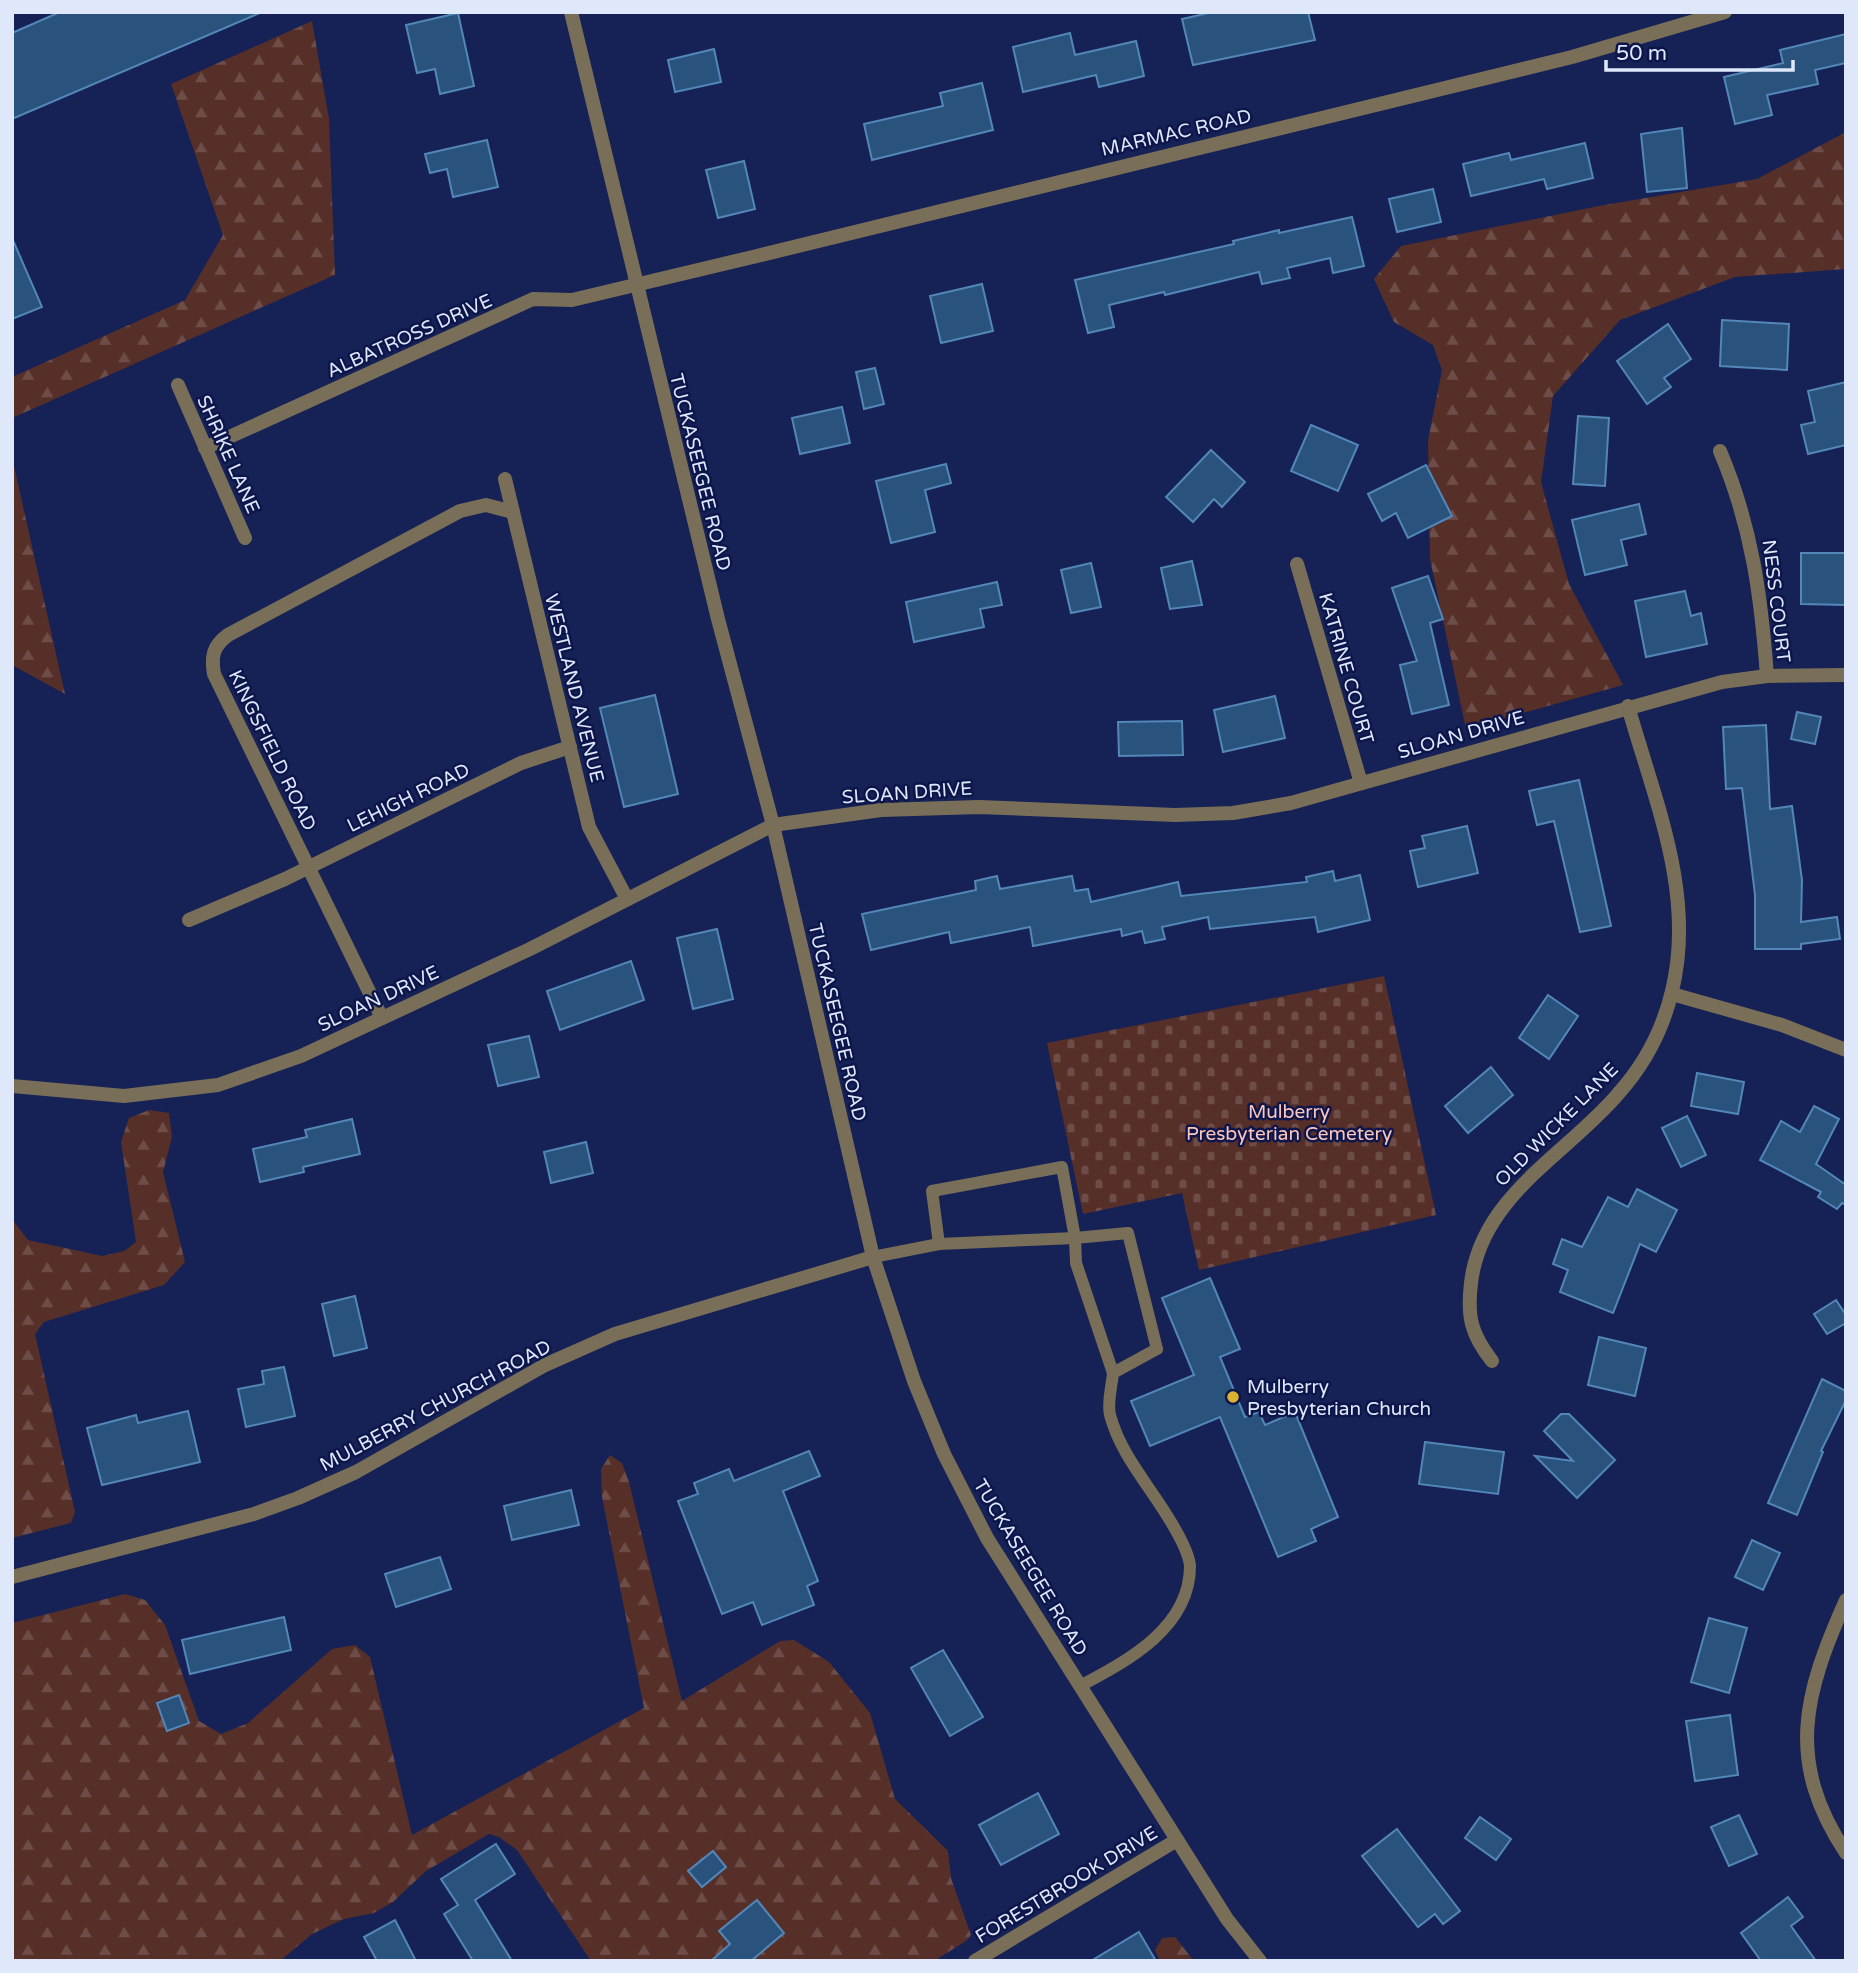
<svg xmlns="http://www.w3.org/2000/svg" width="1858" height="1973" font-family="'Varela Round',sans-serif">
<defs>
<pattern id="forest-firs" width="22" height="20" patternUnits="userSpaceOnUse" patternTransform="scale(1.75)"><rect width="22" height="20" fill="#562f29"/><path d="M5 1l3.5 6h-7zM16 11l3.5 6h-7z" fill="#6e4d49"/></pattern>
<pattern id="cemetery-stones" width="16" height="16" patternUnits="userSpaceOnUse" patternTransform="scale(1.75)"><rect width="16" height="16" fill="#562f29"/><path d="M2 7V4a2 2 0 0 1 4 0v3zM10 15v-3a2 2 0 0 1 4 0v3z" fill="#6e4d49"/></pattern>
</defs>
<rect width="100%" height="100%" fill="#162155"/>
<g fill="url(#forest-firs)">
<path d="M312,21L329,119L335,275L12,418V377L185,300L223,235L171,84Z"/>
<path d="M1846,132V269L1735,277L1620,320L1553,396L1541,482L1569,584L1623,685L1466,729L1430,559L1428,440L1442,370L1433,345L1394,322L1374,279L1401,246L1599,206L1757,179Z"/>
<path d="M12,457L65,694L12,665Z"/>
<path d="M149,1110L169,1113L172,1137L163,1172L185,1262L164,1285L44,1322L35,1334L75,1512L71,1523L12,1538V1219L28,1240L102,1256L124,1251L136,1242L121,1142L129,1118Z"/>
<path d="M610,1455L622,1463L629,1482L682,1701L780,1641L794,1640L829,1662L870,1713L895,1799L948,1851L951,1878L971,1935L966,1941L934,1961H591L517,1850L499,1837L489,1834L426,1871L393,1902L374,1913L344,1919L312,1934L280,1961H12V1623L125,1594L145,1600L165,1625L199,1721L221,1734L248,1723L332,1649L355,1645L370,1657L412,1835L644,1708L602,1497L601,1469Z"/>
<path d="M1175,1937L1194,1961H1160L1155,1950L1162,1938Z"/>
</g>
<path fill="url(#cemetery-stones)" d="M1384,976L1436,1215L1199,1270L1182,1193L1083,1214L1047,1043Z"/>
<g fill="#29537c" stroke="#5386b9" stroke-width="2">
<path d="M60,12H262L12,119V33Z"/>
<path d="M1213,12H1308L1315,40L1193,65L1182,19Z"/>
<path d="M458,13L474,86L440,94L435,69L417,73L406,25Z"/>
<path d="M1070,33L1075,55L1136,41L1144,76L1099,87L1096,75L1023,92L1013,47Z"/>
<path d="M1846,34V63L1815,70L1818,84L1767,95L1772,115L1735,124L1724,77L1783,63L1780,50Z"/>
<path d="M714,49L721,82L675,92L668,60Z"/>
<path d="M982,83L993,130L872,160L864,124L943,106L940,93Z"/>
<path d="M1682,128L1687,188L1647,192L1641,134Z"/>
<path d="M487,140L498,187L453,197L447,169L430,173L425,154Z"/>
<path d="M1585,143L1593,178L1547,189L1544,179L1471,196L1463,164L1509,153L1511,160Z"/>
<path d="M744,161L755,209L718,218L706,170Z"/>
<path d="M1433,189L1441,222L1397,232L1389,199Z"/>
<path d="M1352,217L1364,266L1333,273L1330,258L1287,268L1290,278L1262,284L1259,272L1165,295L1164,292L1109,305L1114,327L1088,333L1075,280L1234,244L1233,241L1279,230V233Z"/>
<path d="M12,238L42,307L12,319Z"/>
<path d="M982,284L993,331L941,343L930,296Z"/>
<path d="M1722,320L1789,324L1787,370L1720,366Z"/>
<path d="M1668,324L1691,359L1664,378L1671,387L1647,404L1617,361Z"/>
<path d="M875,368L884,404L864,409L856,372Z"/>
<path d="M1846,382V445L1808,454L1801,425L1815,422L1808,391Z"/>
<path d="M842,407L850,443L800,454L792,418Z"/>
<path d="M1578,416L1609,418L1605,486L1573,484Z"/>
<path d="M1311,425L1358,445L1338,491L1291,471Z"/>
<path d="M1211,450L1245,482L1222,507L1214,499L1193,522L1166,497Z"/>
<path d="M946,464L951,483L925,490L935,532L891,543L876,481Z"/>
<path d="M1426,465L1452,516L1408,538L1396,513L1382,521L1368,494Z"/>
<path d="M1639,504L1646,534L1621,540L1627,565L1585,575L1572,520Z"/>
<path d="M1801,553H1846V605L1801,604Z"/>
<path d="M1192,561L1202,605L1170,609L1161,568Z"/>
<path d="M1091,563L1101,607L1071,613L1061,570Z"/>
<path d="M1428,576L1443,619L1430,623L1449,705L1412,714L1400,665L1417,661L1392,588Z"/>
<path d="M997,582L1002,605L980,609L984,627L914,642L906,602Z"/>
<path d="M1685,591L1691,616L1701,613L1707,644L1646,657L1635,601Z"/>
<path d="M655,695L678,794L624,807L600,708Z"/>
<path d="M1275,696L1285,738L1223,752L1214,710Z"/>
<path d="M1797,712L1821,717L1815,744L1791,739Z"/>
<path d="M1182,721L1183,755L1119,756L1118,722Z"/>
<path d="M1766,725L1770,809L1792,806L1802,880L1801,922L1837,917L1840,939L1801,944V949H1755V895L1742,788L1726,789L1723,727Z"/>
<path d="M1579,780L1611,926L1580,932L1554,821L1537,825L1529,791Z"/>
<path d="M1467,826L1478,873L1418,887L1410,851L1425,848L1422,836Z"/>
<path d="M1333,871L1335,881L1360,875L1370,920L1318,932L1315,917L1210,929L1208,917L1162,927L1165,939L1145,943L1142,931L1122,936L1121,929L1033,946L1030,927L951,943L949,932L871,950L862,914L976,890L975,881L997,876L1000,889L1072,876L1075,891L1088,889L1091,902L1178,882L1181,896L1307,882L1306,877Z"/>
<path d="M717,929L733,999L693,1009L677,938Z"/>
<path d="M631,961L644,1000L560,1030L547,991Z"/>
<path d="M1548,995L1578,1016L1549,1059L1519,1038Z"/>
<path d="M529,1036L539,1077L498,1086L488,1045Z"/>
<path d="M1491,1067L1513,1095L1468,1133L1445,1106Z"/>
<path d="M1697,1073L1744,1082L1738,1114L1691,1106Z"/>
<path d="M1814,1106L1839,1119L1816,1164L1846,1185V1205L1842,1203L1837,1209L1818,1197L1821,1192L1760,1160L1781,1121L1800,1132Z"/>
<path d="M1687,1116L1706,1155L1681,1167L1662,1128Z"/>
<path d="M352,1119L360,1154L303,1167L304,1172L260,1182L253,1149L307,1137L305,1130Z"/>
<path d="M586,1142L593,1173L551,1183L544,1152Z"/>
<path d="M1637,1189L1677,1210L1656,1252L1640,1244L1613,1313L1560,1292L1568,1270L1553,1264L1562,1239L1582,1247L1608,1197L1628,1207Z"/>
<path d="M1210,1278L1240,1349L1220,1357L1245,1417L1259,1412L1265,1425L1295,1412L1338,1517L1311,1529L1316,1541L1278,1557L1220,1417L1150,1446L1131,1401L1194,1375L1162,1298Z"/>
<path d="M355,1296L367,1348L334,1356L322,1304Z"/>
<path d="M1836,1300L1846,1315V1323L1827,1334L1814,1314Z"/>
<path d="M1599,1337L1646,1348L1635,1396L1588,1385Z"/>
<path d="M284,1367L295,1416L246,1427L238,1389L264,1384L262,1371Z"/>
<path d="M1822,1379L1846,1391V1400L1821,1451L1823,1452L1797,1515L1768,1503Z"/>
<path d="M188,1411L200,1462L102,1485L87,1428L136,1415L138,1423Z"/>
<path d="M1561,1414H1569L1615,1460L1577,1498L1535,1456L1573,1461L1544,1431Z"/>
<path d="M1425,1442L1504,1452L1498,1494L1419,1484Z"/>
<path d="M809,1451L820,1476L783,1491L818,1581L807,1586L814,1605L762,1625L753,1602L722,1614L678,1501L698,1494L694,1483L729,1469L734,1481Z"/>
<path d="M571,1490L579,1525L512,1540L504,1506Z"/>
<path d="M1752,1540L1780,1553L1763,1590L1735,1577Z"/>
<path d="M440,1557L451,1589L396,1607L385,1574Z"/>
<path d="M284,1617L291,1650L190,1674L182,1640Z"/>
<path d="M1709,1618L1747,1628L1729,1693L1691,1682Z"/>
<path d="M943,1650L983,1717L950,1736L911,1668Z"/>
<path d="M179,1695L189,1723L167,1731L157,1703Z"/>
<path d="M1730,1715L1738,1775L1695,1781L1686,1721Z"/>
<path d="M1038,1793L1059,1834L1001,1865L979,1825Z"/>
<path d="M1739,1815L1757,1854L1729,1866L1711,1827Z"/>
<path d="M1480,1817L1511,1839L1496,1860L1465,1838Z"/>
<path d="M1397,1829L1460,1911L1443,1924L1435,1914L1418,1927L1362,1856Z"/>
<path d="M496,1844L515,1874L475,1900L512,1961H473L444,1914L458,1905L441,1879Z"/>
<path d="M713,1851L726,1867L702,1887L688,1871Z"/>
<path d="M1788,1897L1803,1917L1791,1926L1816,1961H1761L1741,1933Z"/>
<path d="M757,1900L784,1933L751,1961H711L730,1944L719,1931Z"/>
<path d="M395,1920L416,1961H377L364,1937Z"/>
<path d="M1139,1932L1156,1961H1091Z"/>
</g>
<g fill="none" stroke-linecap="round" stroke-linejoin="round">
<g stroke="#796f58" stroke-width="12">
<path d="M939,1244L1075,1238L1128,1233L1157,1349L1113,1373C1112,1385 1107,1403 1110,1415C1121,1456 1150,1486 1171,1522C1177,1532 1189,1554 1190,1566C1190,1628 1127,1661 1080,1686"/>
<path d="M873,1257L939,1244L932,1191L1062,1167L1075,1238L1076,1263L1113,1373"/>
</g>
<g stroke="#796f58" stroke-width="14">
<path d="M178,385L245,538"/>
<path d="M205,448L533,299L572,300L757,256L1572,57L1725,12"/>
<path d="M1720,451C1752,527 1761,595 1767,676"/>
<path d="M505,479L589,827L627,899"/>
<path d="M1297,564L1361,783"/>
<path d="M189,920L285,879L521,763L570,747"/>
<path d="M1672,994L1782,1025L1846,1050"/>
<path d="M382,1018L214,674C211,656 213,646 228,635L460,511L486,505L513,512"/>
<path d="M12,1086L124,1096L218,1085L301,1056L530,949L773,825L881,810L979,807L1175,815L1233,813L1291,803L1722,682L1767,676L1846,675"/>
<path d="M1492,1361C1471,1334 1467,1317 1471,1283C1481,1196 1567,1154 1618,1094C1644,1065 1663,1029 1672,991C1696,894 1654,799 1628,706"/>
<path d="M1846,1600C1804,1694 1785,1761 1846,1853"/>
<path d="M975,1961L1177,1840"/>
</g>
<g stroke="#796f58" stroke-width="14">
<path d="M571,12L718,619L773,825L873,1257L914,1381L944,1454L987,1538L1227,1919L1260,1961"/>
<path d="M12,1577L254,1514L298,1498L356,1472L545,1365L615,1334L873,1257"/>
</g>
</g>
<circle fill="#dcb233" stroke="#0d164a" stroke-width="2.5" cx="1233" cy="1397" r="7"/>
<g text-anchor="middle" stroke-width="5" stroke-linejoin="round" paint-order="stroke">
<g font-size="19" fill="#dfe7fb" stroke="#0d164a">
<text transform="translate(1176 132) rotate(-13)" y="7">MARMAC ROAD</text>
<text transform="translate(409 335) rotate(-24)" y="7">ALBATROSS DRIVE</text>
<text transform="translate(229 454) rotate(66)" y="7">SHRIKE LANE</text>
<text transform="translate(701 472) rotate(76)" y="7">TUCKASEEGEE ROAD</text>
<text transform="translate(1777 601) rotate(83)" y="7">NESS COURT</text>
<text transform="translate(1347 668) rotate(74)" y="7">KATRINE COURT</text>
<text transform="translate(575 688) rotate(76)" y="7">WESTLAND AVENUE</text>
<text transform="translate(1461 734) rotate(-16)" y="7">SLOAN DRIVE</text>
<text transform="translate(273 750) rotate(64)" y="7">KINGSFIELD ROAD</text>
<text transform="translate(907 792) rotate(-4)" y="7">SLOAN DRIVE</text>
<text transform="translate(408 797) rotate(-26)" y="7">LEHIGH ROAD</text>
<text transform="translate(378 998) rotate(-25)" y="7">SLOAN DRIVE</text>
<text transform="translate(838 1022) rotate(77)" y="7">TUCKASEEGEE ROAD</text>
<text transform="translate(1556 1124) rotate(-45)" y="7">OLD WICKE LANE</text>
<text transform="translate(435 1405) rotate(-28)" y="7">MULBERRY CHURCH ROAD</text>
<text transform="translate(1031 1567) rotate(59)" y="7">TUCKASEEGEE ROAD</text>
<text transform="translate(1066 1884) rotate(-31)" y="7">FORESTBROOK DRIVE</text>
</g>
<g font-size="19" fill="#fec5bb" stroke="#0d164a">
<text x="1289" y="1118">Mulberry<tspan x="1289" dy="22">Presbyterian Cemetery</tspan></text>
</g>
<g font-size="19" fill="#dfe7fb" stroke="#0d164a" text-anchor="start">
<text x="1247" y="1393">Mulberry<tspan x="1247" dy="22">Presbyterian Church</tspan></text>
</g>
</g>
<rect width="1858" height="1973" fill="none" stroke="#dfe7fb" stroke-width="28"/>
<path d="M1606 60v10h187v-10" fill="none" stroke="#dfe7fb" stroke-width="3.5"/>
<text x="1616" y="60" font-size="21" fill="#dfe7fb" stroke="#0d164a" stroke-width="5" paint-order="stroke">50 m</text>
</svg>
